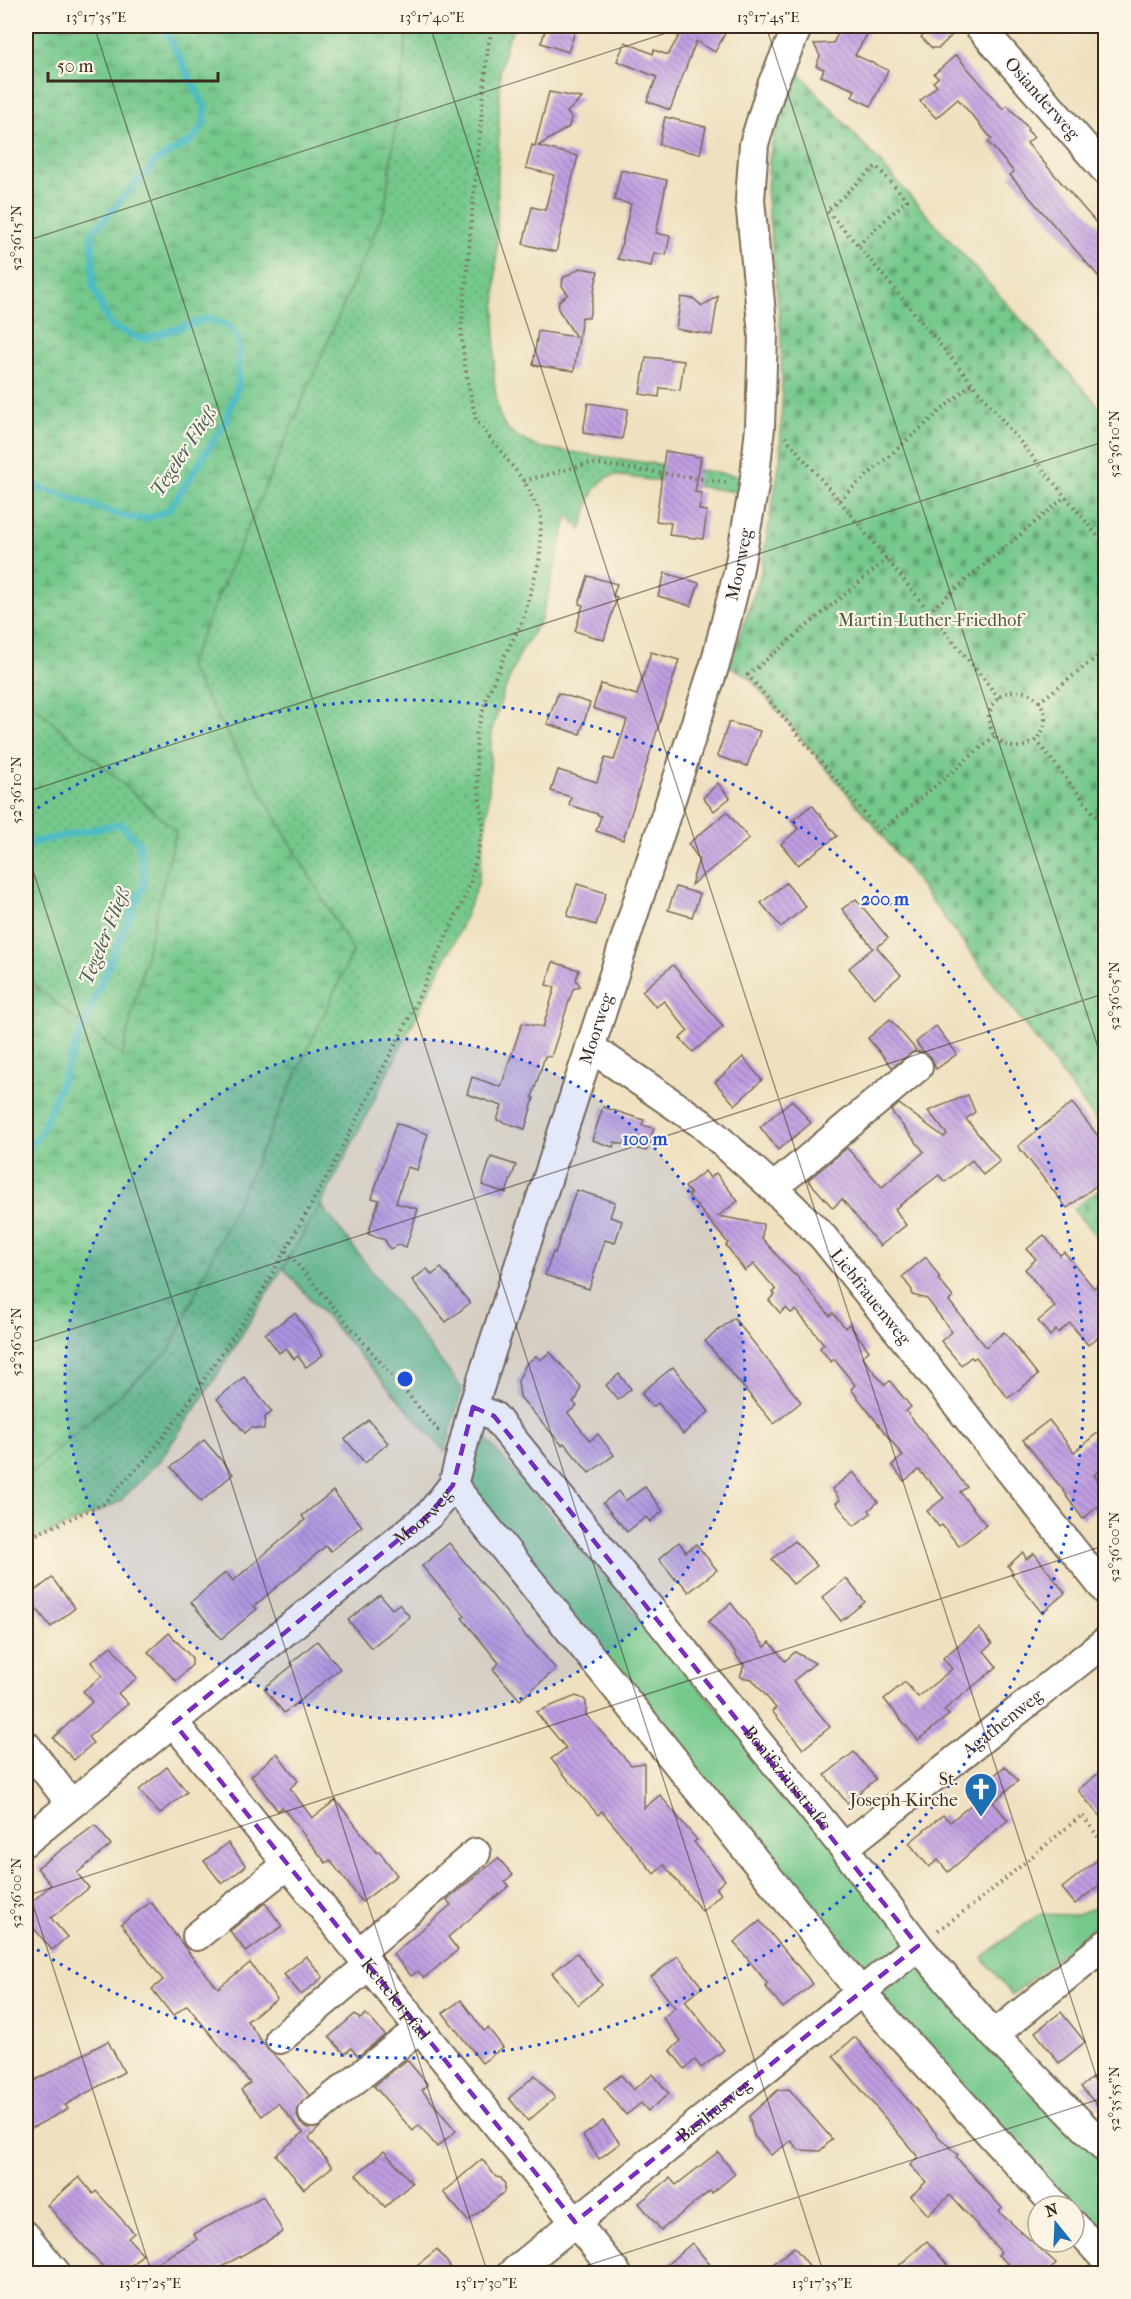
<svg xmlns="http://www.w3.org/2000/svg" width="1131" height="2299" font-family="'IM FELL French Canon',serif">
<defs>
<pattern id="grass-dots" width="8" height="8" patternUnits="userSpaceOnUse" patternTransform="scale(1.5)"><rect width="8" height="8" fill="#74c88c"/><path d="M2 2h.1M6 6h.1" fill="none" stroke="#60a372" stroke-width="1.8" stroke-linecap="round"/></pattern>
<pattern id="wetland-marsh" width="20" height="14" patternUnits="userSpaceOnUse" patternTransform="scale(1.5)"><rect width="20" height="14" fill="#74c88c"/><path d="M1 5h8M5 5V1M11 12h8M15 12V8" fill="none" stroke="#60a372"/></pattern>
<pattern id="cemetery-stones" width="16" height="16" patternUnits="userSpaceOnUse" patternTransform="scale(1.5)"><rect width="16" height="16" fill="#74c88c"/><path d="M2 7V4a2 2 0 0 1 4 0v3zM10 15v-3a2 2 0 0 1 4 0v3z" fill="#60a372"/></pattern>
<pattern id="building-back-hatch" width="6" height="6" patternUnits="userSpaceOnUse" patternTransform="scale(1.5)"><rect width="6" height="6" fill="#bf9ee2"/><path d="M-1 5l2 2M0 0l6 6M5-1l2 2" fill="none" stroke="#9c81b7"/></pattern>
</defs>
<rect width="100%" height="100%" fill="#fcf5e5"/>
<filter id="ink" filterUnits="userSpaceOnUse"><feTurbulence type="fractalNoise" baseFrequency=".0167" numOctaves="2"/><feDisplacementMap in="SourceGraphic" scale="12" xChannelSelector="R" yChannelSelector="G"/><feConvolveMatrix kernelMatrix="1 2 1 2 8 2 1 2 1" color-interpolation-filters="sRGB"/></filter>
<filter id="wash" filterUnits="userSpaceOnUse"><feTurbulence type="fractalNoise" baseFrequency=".008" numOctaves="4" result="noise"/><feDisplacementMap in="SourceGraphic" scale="24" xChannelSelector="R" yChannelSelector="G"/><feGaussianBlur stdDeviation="1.35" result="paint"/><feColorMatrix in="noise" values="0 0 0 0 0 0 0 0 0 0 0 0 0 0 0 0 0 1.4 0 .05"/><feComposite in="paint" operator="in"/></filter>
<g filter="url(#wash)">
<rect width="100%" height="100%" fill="#efe1c0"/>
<g fill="url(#grass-dots)" stroke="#587955" stroke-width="1.5">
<path d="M408,26H515L507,41L500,72L494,380C499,421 498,428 537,447L739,476L737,492L614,475C590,482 588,509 581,530L568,515L541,620L521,651L503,694L492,730L488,808L478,884L458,934L321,1205L216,1377L161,1459L119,1502L26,1544V1477L169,1351L353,951L188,666L385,208Z"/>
<path d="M26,698L176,831L122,1057L26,1074Z"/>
</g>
<path fill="url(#wetland-marsh)" stroke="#587955" stroke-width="1.5" d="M26,26H408L385,208L188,666L353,951L169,1351L26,1477V979L122,1056L176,831L26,698Z"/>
<g fill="url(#cemetery-stones)" stroke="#587955" stroke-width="1.5">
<path d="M794,67L1105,413V1132L880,832L748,676L729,666L760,577L780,460L782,398L781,332L767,197L769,161L777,115Z"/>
<path d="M1105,1185V1247L1073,1209Z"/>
</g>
<g fill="#74c88c" stroke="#587955" stroke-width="1.5">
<path d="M321,1205L462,1389L445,1452L283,1268Z"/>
<path d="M481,1433L1105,2161V2250L1074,2216V2206H1065L855,1976L468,1485L471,1458Z"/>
<path d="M1103,1905L1105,1908V1918L1012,1995L982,1957L1039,1914L1074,1915Z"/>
</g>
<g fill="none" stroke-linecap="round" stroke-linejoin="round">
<g stroke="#4ebcc4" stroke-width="7">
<path d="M26,483L123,516L146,519L169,510L225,423L238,385L239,340L230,327L209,318L145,339L136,337L110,325L93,287L92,233L156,161L191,141L204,125L205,107L163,26"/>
<path d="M26,846L34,842L121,824L140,844L144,884L93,1002L40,1135L26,1150"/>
</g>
</g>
<g id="blocks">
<g fill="url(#building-back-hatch)">
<path d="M547,26H577L568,52L541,43Z"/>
<path d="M670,26H729L715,52L696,41L670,110L647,101L657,77L617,61L625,42L653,54L654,50L668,55L681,32Z"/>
<path d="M842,26H872L855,55L888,70L871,106L852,97L855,90L821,76L824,69L816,66L820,56L814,44L833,43Z"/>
<path d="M932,26H942L952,35L939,48H932L921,37Z"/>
<path d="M956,55L1003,109L1007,105L1028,128L1027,130L1034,137L1027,143L1106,234V285L1010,175L1014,172L988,142L992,139L958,99L936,118L920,101L937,86L933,82L938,78L934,74Z"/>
<path d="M549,92L582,98L567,112L571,118L569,127L538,146L578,156L563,215H565L556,252L523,244L532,207L545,210L554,175L526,168L532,145L535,146Z"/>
<path d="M665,117L706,127L700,154L659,145Z"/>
<path d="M621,170L667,180L656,233L670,236L666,255L654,253L651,266L618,259L631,204L614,200Z"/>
<path d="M580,268L598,271L589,318L582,317L574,371L533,365L538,331L576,337L558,309L559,301L568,294L562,286L563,278Z"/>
<path d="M718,296L712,335L676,329L681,297L694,299L702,306Z"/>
<path d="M646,357L684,361L680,390L660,388L659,397L640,394Z"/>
<path d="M588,403L628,409L622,439L583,433Z"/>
<path d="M665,451L701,457L695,492L702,493L699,510L707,511L703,539L669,535L671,523L656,521Z"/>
<path d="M665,573L699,583L691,606L658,596Z"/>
<path d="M588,576L617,584L613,596L617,597L604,640L575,631L583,605L579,604Z"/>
<path d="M651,652L679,660L623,840L596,831L601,816L598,815V814L569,805L571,797L551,791L558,770L597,782L605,758L614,760L627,720L593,708L601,684L637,695Z"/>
<path d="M558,693L590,703L580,734L547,724Z"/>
<path d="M729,722L760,731L747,766L717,756Z"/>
<path d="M718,783L730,798L714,811L703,798Z"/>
<path d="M812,805L837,836L798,865L781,844L798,829L792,821Z"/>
<path d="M727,812L749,839L691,885L699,859L688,844Z"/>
<path d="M786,883L806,907L781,927L761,903Z"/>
<path d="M577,884L606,893L596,925L567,916Z"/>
<path d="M676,887L700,894L692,917L668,910Z"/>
<path d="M856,899L888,938L877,947L901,975L874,998L849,968L873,948L842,909Z"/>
<path d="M553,962L579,970L576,980L580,986L573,989L551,1057L545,1056L532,1097L534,1098L525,1129L497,1120L502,1106L467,1094L472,1077L501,1087L522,1023L543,1027L555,987L546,985Z"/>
<path d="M673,965L723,1027L693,1052L680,1038L688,1031L664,1001L656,1007L642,991Z"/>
<path d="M890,1019L916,1050L892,1067L868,1038Z"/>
<path d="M936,1026L957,1054L936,1069L931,1057L923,1051L916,1042Z"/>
<path d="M743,1057L762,1080L735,1105L715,1082Z"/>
<path d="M968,1095L975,1112L966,1119L1000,1161L983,1175L972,1160L945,1182L939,1175L895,1209L906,1225L880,1246L842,1199L833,1208L808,1180L847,1148L882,1187L924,1152L891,1111L899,1104L944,1137L947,1134L928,1111Z"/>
<path d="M792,1100L811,1123L778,1150L760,1127Z"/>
<path d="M1072,1103L1106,1146V1178L1067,1208L1018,1146Z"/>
<path d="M603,1107L644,1120L642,1125L654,1128L646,1151L615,1142L613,1147L592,1140Z"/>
<path d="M396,1123L428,1134L417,1170L407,1167L396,1203L418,1209L406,1247L398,1244L390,1249L385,1240L368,1234L379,1200L372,1198Z"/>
<path d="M491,1157L516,1165L506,1193L482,1185Z"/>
<path d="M705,1171L710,1178L716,1173L738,1201L718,1216L763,1224L762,1238L794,1275L795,1274L830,1316L833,1313L845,1328L849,1324L869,1351L862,1357L885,1385L890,1381L911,1407L906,1411L967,1487L960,1492L986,1525L959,1546L942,1525L939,1527L927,1511L944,1498L919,1470L904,1481L892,1465L903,1456L851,1389L855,1385L834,1359L831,1362L820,1348L824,1344L796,1310L791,1313L786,1308L780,1313L769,1300L775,1294L773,1292L776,1290L754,1264L745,1271L726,1245L728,1243L688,1195L691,1194L685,1187Z"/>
<path d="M576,1190L615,1202L610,1217L622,1221L615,1243L605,1240L589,1289L545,1275L553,1252L555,1253Z"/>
<path d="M1044,1235L1060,1255L1064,1252L1094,1288L1098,1285L1106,1295V1331L1088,1345L1070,1323L1058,1333L1056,1330L1050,1336L1038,1321L1055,1307L1025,1269L1036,1259L1027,1249Z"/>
<path d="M926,1257L940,1278L938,1279L953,1297L949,1301L986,1347L1004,1332L1038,1375L1008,1398L976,1357L973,1359L971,1357L961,1365L941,1341L952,1332L927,1299L912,1295V1290L902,1277Z"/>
<path d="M441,1268L470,1303L446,1322L412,1280L427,1269L432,1275Z"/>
<path d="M295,1313L323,1355L306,1367L298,1356L294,1359L286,1348L279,1353L265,1334Z"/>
<path d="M734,1318L801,1402L774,1424L705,1341Z"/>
<path d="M550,1352L581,1387L577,1398L573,1402L577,1406L568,1413L590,1441L598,1434L614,1455L589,1473L564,1443L562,1445L520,1397L518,1381L526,1364L536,1356L540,1360Z"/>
<path d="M673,1367L709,1412L683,1434L658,1403L653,1407L641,1393Z"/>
<path d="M619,1374L631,1389L618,1400L606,1385Z"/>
<path d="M244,1377L272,1412L265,1417L264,1429L251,1428L245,1433L217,1399Z"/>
<path d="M369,1420L388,1443L365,1463L345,1439Z"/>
<path d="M1049,1420L1074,1452L1106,1426V1465L1094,1475L1106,1490V1500L1083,1519L1066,1496L1067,1495L1023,1440Z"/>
<path d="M204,1440L233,1474L201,1502L171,1467Z"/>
<path d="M853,1472L878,1502L869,1510L871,1513L854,1526L836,1503L840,1500L832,1489Z"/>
<path d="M645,1487L663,1511L650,1522L646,1517L627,1532L603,1503L618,1491L625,1501Z"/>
<path d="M333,1491L362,1526L331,1551L326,1546L254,1606L257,1609L221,1639L191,1602L226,1572L233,1581L305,1520L302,1516Z"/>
<path d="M795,1541L817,1566L793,1584L772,1559Z"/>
<path d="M679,1542L686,1552L696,1544L717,1570L689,1592L678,1579L676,1580L659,1559Z"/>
<path d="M449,1543L528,1639L529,1638L556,1669L520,1700L493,1669L499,1663L462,1618L465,1616L422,1566Z"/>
<path d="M1023,1552L1026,1559L1034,1553L1065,1593L1042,1613L1011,1574L1013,1573L1008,1566Z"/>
<path d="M52,1578L75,1608L51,1627L27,1597Z"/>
<path d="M846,1578L865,1602L841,1621L822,1598Z"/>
<path d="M380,1595L392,1609L399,1604L410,1617L371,1648L348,1620Z"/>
<path d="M731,1603L765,1647L770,1642L785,1661L795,1652L815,1663L793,1681L830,1727L803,1749L772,1711L776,1708L752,1679L740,1677L744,1665L735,1654L736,1653L708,1622Z"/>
<path d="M979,1628L992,1644L984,1651L997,1667L944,1710L949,1715L918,1740L884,1699L905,1682L918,1697L952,1669L943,1658Z"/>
<path d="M169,1633L192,1658V1665L176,1681L148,1652Z"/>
<path d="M317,1641L340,1669L284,1713L264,1688L293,1665L291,1663Z"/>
<path d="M111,1646L137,1678L118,1693L128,1704L88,1737L93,1743L74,1760L53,1738L92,1702L83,1691L102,1676L91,1662Z"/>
<path d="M576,1696L584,1699L586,1702V1715L631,1765L644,1763V1808L660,1795L697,1840L694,1842L725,1880L716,1888L721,1894L702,1911L664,1865L654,1874L602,1811L598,1815L551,1759L566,1748L536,1712Z"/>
<path d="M854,1752L876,1779L847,1803L825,1775Z"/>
<path d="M277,1753L298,1781L290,1788L312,1818L336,1800L377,1853L379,1851L397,1875L362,1902L330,1860L326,1863L282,1807L278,1811L251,1776Z"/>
<path d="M1005,1766L1018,1781L993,1802L1008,1820L948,1872L938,1860L929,1867L909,1843L943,1815L950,1822L982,1796L977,1790Z"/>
<path d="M167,1767L187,1792L160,1814L139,1790Z"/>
<path d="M1106,1767V1824L1078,1790Z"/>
<path d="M95,1825L111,1845L77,1873L89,1888L51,1918L67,1937L52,1950L26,1919V1907L51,1885L37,1868Z"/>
<path d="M228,1843L246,1866L222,1884L204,1861Z"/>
<path d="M1106,1853V1880L1075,1904L1062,1888Z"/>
<path d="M498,1858L513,1875L505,1881L509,1886L448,1937L458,1950L424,1978L418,1971L411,1976L393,1954L451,1905L447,1900Z"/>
<path d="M151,1902L192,1957L218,1988L250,1963L277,1999L247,2021L268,2050L279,2059L309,2095L298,2108L297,2116L300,2123L308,2128L320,2127L309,2138L332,2167L304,2189L276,2155L303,2133L278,2103L262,2116L241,2090L250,2083L187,2005L173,2016L152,1989L163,1980L121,1924Z"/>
<path d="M265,1903L282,1926L246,1952L230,1931Z"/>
<path d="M760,1921L813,1984L783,2008L765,1986L768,1984L734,1942Z"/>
<path d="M577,1953L602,1985L578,2005L552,1973Z"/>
<path d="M306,1956L323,1977L301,1995L284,1974Z"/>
<path d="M678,1956L702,1987L685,2001L724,2050L701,2068L695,2060L685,2069L670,2050L681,2041L663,2018L675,2008L651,1977Z"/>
<path d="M461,2000L484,2031L488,2028L503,2047L482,2063L443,2013Z"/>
<path d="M1061,2012L1085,2042L1059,2063L1035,2032Z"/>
<path d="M355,2014L360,2019L366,2014L385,2035L358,2056L351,2048L345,2054L329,2037Z"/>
<path d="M855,2037L939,2137L958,2155L956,2157L1002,2208L999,2212L1056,2263L1047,2274H999L1008,2264L998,2255L1001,2252L950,2195L928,2215L911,2196L926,2182L910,2165L918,2157L833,2056Z"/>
<path d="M108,2041L124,2072L65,2105L68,2109L26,2131V2085Z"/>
<path d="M407,2060L428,2085L422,2090L456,2131L437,2147L419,2125L413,2131L374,2086Z"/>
<path d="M1106,2066V2115L1081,2087Z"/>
<path d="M653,2074L669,2094L648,2111L641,2103L626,2115L604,2088L621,2075L633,2090Z"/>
<path d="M535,2075L555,2098L528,2121L509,2098Z"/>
<path d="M789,2089L832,2139L820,2151L799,2150L791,2141L771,2155L754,2136L749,2116L778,2090Z"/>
<path d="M603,2121L620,2143L599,2159L583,2136Z"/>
<path d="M384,2151L412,2183L385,2207L356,2175Z"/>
<path d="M718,2152L735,2174L712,2193L710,2191L661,2230L639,2203L670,2178L676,2185Z"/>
<path d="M482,2159L496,2177L501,2178L505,2184L504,2192L468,2221L443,2192Z"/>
<path d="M79,2177L93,2194L96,2191L134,2233L128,2238L143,2254L122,2274H109L47,2205Z"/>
<path d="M263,2196L283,2232L209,2274H137L197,2240L194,2234Z"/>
<path d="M927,2241L955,2274H889Z"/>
<path d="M692,2243L718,2274H656Z"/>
<path d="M794,2247L816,2274H761Z"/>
<path d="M437,2249L456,2274H406Z"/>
</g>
</g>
</g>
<g filter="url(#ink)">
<use href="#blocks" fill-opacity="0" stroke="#7a6a57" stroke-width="1.5"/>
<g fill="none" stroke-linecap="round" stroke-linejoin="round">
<g stroke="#7a6a57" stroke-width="32">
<g id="minor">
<path id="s1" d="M979,26L1106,171"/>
<path id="s2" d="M590,1047L702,1124L768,1183L823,1237L1106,1591"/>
<path d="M773,1188L918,1067"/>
<path id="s3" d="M473,1407L494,1416L844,1848L918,1946L994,2035L1106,2149"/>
<path d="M453,1485L860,1991L1056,2206"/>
<path id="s4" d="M174,1723L617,2274"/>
<path d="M26,1745L71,1804"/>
<path id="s5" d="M26,1841L430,1514L453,1485L473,1407L716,661L738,573L754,486L760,427L763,334L750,200L754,144L772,85L798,26"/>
<path id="s6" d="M844,1848L1106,1641"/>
<path d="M197,1936L288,1864"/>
<path d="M359,1953L476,1853"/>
<path d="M994,2035L1106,1944"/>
<path d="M280,2039L369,1965"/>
<path d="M313,2113L420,2028"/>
<path d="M1074,2225L1106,2260"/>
<path d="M26,2236L57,2274"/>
<path id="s7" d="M511,2274L918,1946"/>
</g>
</g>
<g stroke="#7a6a57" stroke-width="4" stroke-dasharray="1.5 4.5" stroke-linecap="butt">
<path d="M858,245L907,200L876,166L827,211L858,245L1106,546"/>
<path d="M785,437L839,500L999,698"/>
<path d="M524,481L591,463L730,483"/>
<path d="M839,500L972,383"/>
<path d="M887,559L748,675L880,832L995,736"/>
<path d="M928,612L1065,497"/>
<circle cx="1017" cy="719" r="28"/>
<path d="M1039,702L1106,650"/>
<path d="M1036,740L1106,829"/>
<path d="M286,1251L438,1430L442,1428"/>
<path d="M26,1539L103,1504L146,1459L177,1419L255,1304L329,1173L409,1018L470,885L483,827L477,773L476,734L487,697L504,657L523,620L540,557L541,514L524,481L476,420L465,367L461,332L488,46L493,26"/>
<path d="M938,1930L976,1903L1082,1815L1099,1838L1106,1832"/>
</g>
<use href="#minor" stroke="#fff" stroke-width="28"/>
</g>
</g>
<path fill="none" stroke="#7b2cbf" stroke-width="4.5" stroke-dasharray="12 8" stroke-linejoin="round" d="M473,1407L494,1416L918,1946L575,2222L174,1723L430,1514L453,1485Z"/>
<path fill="none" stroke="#3b2a1e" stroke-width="1.5" stroke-opacity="0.45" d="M94,26L824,2274M430,26L1106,2106M766,26L1106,1072M1101,26L1106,38M26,241L688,26M26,792L1106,441M26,849L488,2274M26,1344L1106,993M26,1883L152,2274M26,1896L1106,1545M561,2274L1106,2097"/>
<circle cx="405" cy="1379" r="340" fill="#1d4ed8" fill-opacity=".12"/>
<g fill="none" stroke="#1d4ed8" stroke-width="3" stroke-dasharray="3 6">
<circle cx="405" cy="1379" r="340"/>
<path d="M30 813A679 679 0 1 1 30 1945"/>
</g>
<defs>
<g id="church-pin" transform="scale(1.725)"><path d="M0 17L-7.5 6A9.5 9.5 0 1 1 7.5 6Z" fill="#1f6fb2" stroke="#fcf5e5"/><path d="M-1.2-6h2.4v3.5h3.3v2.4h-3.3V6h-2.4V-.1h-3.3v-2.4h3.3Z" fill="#fff"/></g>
</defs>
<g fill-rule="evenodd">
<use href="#church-pin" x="981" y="1789"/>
</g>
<g text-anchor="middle" stroke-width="4.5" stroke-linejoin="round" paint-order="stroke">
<g font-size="18" fill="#3b2a1e" stroke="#fcf5e5">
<text dy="6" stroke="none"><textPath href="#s1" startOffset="96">Osianderweg</textPath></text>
<text dy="6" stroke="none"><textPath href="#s5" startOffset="1521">Moorweg</textPath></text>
<text dy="6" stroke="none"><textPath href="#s5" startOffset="1035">Moorweg</textPath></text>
<text dy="6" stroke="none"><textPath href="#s2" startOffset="378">Liebfrauenweg</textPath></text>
<text dy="6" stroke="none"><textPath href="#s5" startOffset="513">Moorweg</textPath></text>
<text dy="6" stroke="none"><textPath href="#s6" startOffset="202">Agathenweg</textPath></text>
<text dy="6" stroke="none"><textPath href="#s3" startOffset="489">Bonifaziusstraße</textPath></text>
<text dy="6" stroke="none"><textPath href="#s4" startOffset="354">Kettelerpfad</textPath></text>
<text dy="6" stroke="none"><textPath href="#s7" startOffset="261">Basiliusweg</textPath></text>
</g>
<g font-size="18" fill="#4c593f" stroke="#fcf5e5">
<text x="930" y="626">Martin-Luther-Friedhof</text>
</g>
<g font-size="18" fill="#3b2a1e" stroke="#fcf5e5" text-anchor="end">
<text x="958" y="1785">St.<tspan x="958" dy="21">Joseph-Kirche</tspan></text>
</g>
<g font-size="20" font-style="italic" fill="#425d58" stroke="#fcf5e5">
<text transform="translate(183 451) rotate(-57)" y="7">Tegeler Fließ</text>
<text transform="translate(104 936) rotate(-68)" y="7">Tegeler Fließ</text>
</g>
</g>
<circle cx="405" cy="1379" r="9" fill="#1d4ed8" stroke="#fcf5e5" stroke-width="3"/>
<g font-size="18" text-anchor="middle" font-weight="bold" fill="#1d4ed8" stroke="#fcf5e5" stroke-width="4.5" stroke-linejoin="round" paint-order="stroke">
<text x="885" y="905">200 m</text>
<text x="645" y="1145">100 m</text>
</g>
<rect width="1131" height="2299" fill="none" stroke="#fcf5e5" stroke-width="66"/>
<g transform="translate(1056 2224) rotate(342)"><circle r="28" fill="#fcf5e5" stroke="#afa495" stroke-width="1.5"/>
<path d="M0-4.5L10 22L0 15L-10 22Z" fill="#1f6fb2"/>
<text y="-9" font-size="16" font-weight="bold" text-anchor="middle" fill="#3b2a1e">N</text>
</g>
<path d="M48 72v9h170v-9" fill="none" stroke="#3b2a1e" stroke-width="3"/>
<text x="57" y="72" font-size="18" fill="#3b2a1e" stroke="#fcf5e5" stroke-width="4.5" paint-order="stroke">50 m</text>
<rect x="33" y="33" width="1065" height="2233" fill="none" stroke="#3b2a1e" stroke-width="2"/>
<g font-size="15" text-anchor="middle" fill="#3b2a1e">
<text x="96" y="22">13°17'35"E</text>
<text x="432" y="22">13°17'40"E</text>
<text x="768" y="22">13°17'45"E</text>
<text transform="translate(16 238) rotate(-90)" y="5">52°36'15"N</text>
<text transform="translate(1114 444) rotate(-90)" y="5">52°36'10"N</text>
<text transform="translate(16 790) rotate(-90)" y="5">52°36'10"N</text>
<text transform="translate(1114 996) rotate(-90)" y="5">52°36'05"N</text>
<text transform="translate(16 1342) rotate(-90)" y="5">52°36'05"N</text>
<text transform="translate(1114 1547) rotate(-90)" y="5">52°36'00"N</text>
<text transform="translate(16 1893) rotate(-90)" y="5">52°36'00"N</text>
<text transform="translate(1114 2099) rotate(-90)" y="5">52°35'55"N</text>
<text x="150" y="2288">13°17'25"E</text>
<text x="486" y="2288">13°17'30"E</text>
<text x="822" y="2288">13°17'35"E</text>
</g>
</svg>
